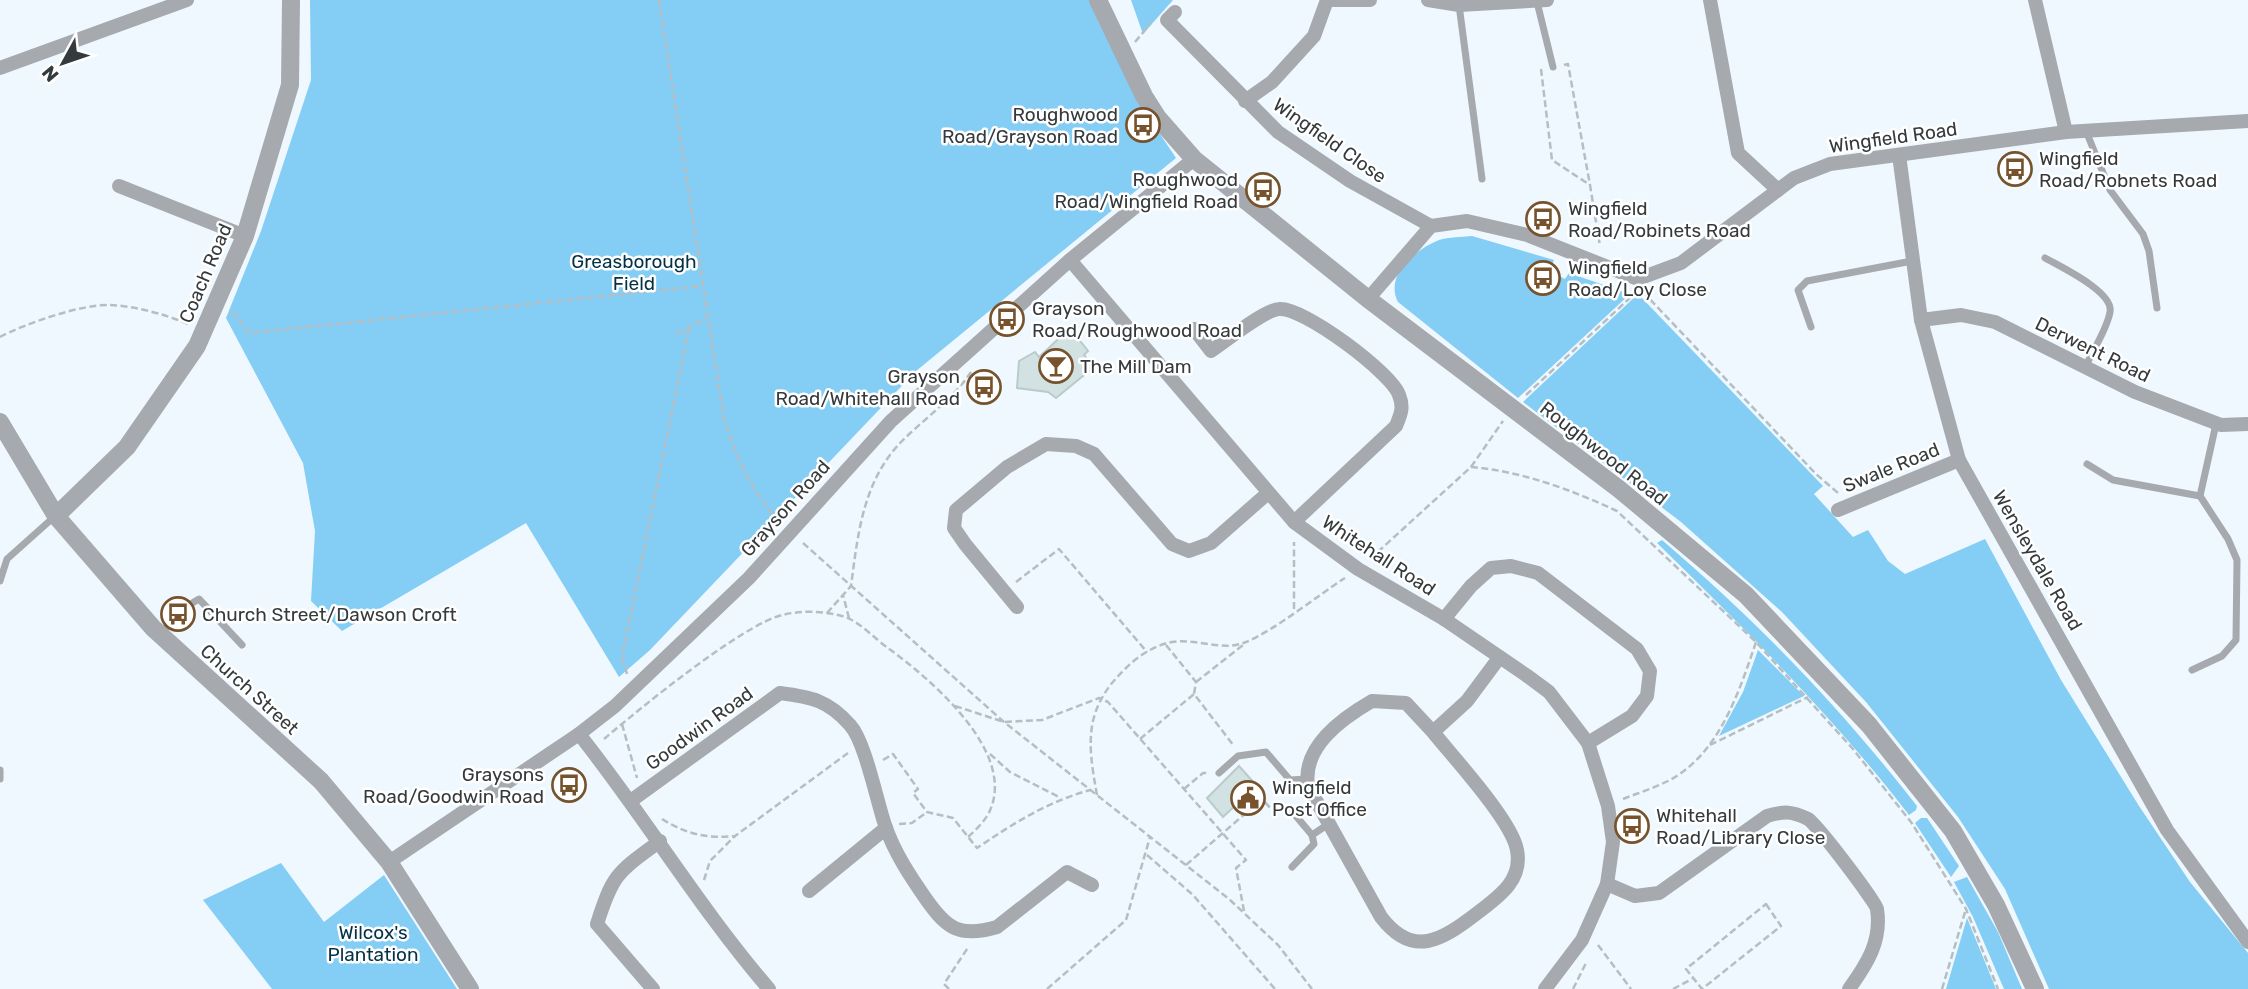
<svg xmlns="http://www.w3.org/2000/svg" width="2248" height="989" font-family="Rubik,sans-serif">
<rect width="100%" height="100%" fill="#eef8fe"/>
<g fill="#84cdf4">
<path d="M310,0H1091L1134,95L1176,158L916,371L650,650L619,677L526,523L342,631L311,601L315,531L303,463L226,318L261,231L311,80Z"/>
<path d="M1131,0H1173L1143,34Z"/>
<path d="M1472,236L1554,260L1551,267L1557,269L1555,274L1565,279L1569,273L1630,294L1518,398L1398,302C1384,275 1416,249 1439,240C1449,237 1462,237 1472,236Z"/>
<path d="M1638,294L1823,486L1814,494L1853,537L1868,530L1888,561L1905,574L1985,539L2061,680L2139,806L2190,882L2248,953V989H2049L2005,889L1958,817L1866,702L1782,612L1681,522L1523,402Z"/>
<path d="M1662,540C1758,622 1839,706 1917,806L1916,810L1909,815C1833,716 1746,630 1657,543Z"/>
<path d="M1758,650L1804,696L1719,736L1743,692Z"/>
<path d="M1921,818H1927L1959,866L1951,877L1915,823Z"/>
<path d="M281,863L324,922L384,875L457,989H272L203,900Z"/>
<path d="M1967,877L1998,932L2022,989H2004L1973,917L1954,882Z"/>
<path d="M1967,918L1996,989H1946Z"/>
</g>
<g fill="#d2e1e2" stroke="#bbcacb" stroke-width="2">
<path d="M1070,328L1088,351L1084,355L1094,367L1056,398L1048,392L1017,388L1019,361L1035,352L1039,357Z"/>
<path d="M1239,766L1263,793L1245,809L1239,802L1223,817L1207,798Z"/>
</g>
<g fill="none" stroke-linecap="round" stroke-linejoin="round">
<g stroke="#b5bec2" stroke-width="2.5" stroke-dasharray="7 3.5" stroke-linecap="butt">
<path d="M659,0L724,419C737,458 751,492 780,522"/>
<path d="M1135,42L1151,23"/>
<path d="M1564,65L1568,64L1590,185"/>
<path d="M1541,69L1552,160L1590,185L1600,246"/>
<path d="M1643,292L1816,474L1838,493"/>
<path d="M231,314H235L249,333L702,286"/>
<path d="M677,334L706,318"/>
<path d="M0,337C24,324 82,304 109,305C135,306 164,314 188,324"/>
<path d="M1526,395L1633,295"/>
<path d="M1471,467L1503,421"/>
<path d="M803,543L1004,722L1229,899L1278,945L1312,989"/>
<path d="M1370,559L1471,467C1521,471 1572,490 1617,511L1756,642L1853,749L1911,822L1966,909L1998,989"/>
<path d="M1016,582L1059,549L1147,652"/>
<path d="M1294,609V542"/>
<path d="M827,613L843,595"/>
<path d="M849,618L843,595L851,586C858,533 863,481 902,441C924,419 954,398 971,372"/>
<path d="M1166,645L1196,682L1194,694L1234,746"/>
<path d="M627,674L622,657L689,328"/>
<path d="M1196,682L1243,645"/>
<path d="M955,706L1004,722L1042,720L1099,698L1108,702L1246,860L1236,868L1244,911"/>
<path d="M622,724L637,778"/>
<path d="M604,739C639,709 742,625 782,615C802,610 826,611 845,617C860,622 875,639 888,648C929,678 1014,749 991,808C987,819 977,829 968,837"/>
<path d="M1140,739L1194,694"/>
<path d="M1710,745L1808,697"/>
<path d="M990,754L1010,772L1061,798"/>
<path d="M883,760L893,754L918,789L913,793L927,812L953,818L977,848C1014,823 1047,802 1090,790"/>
<path d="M1184,789L1203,773H1209"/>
<path d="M1097,795C1087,741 1084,708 1126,668C1138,656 1155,645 1172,642C1197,638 1222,652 1246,642C1275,630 1317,596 1345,578"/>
<path d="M1623,799C1638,793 1654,788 1668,781C1719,755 1739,692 1756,642"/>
<path d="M662,819C686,834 707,839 735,836L848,753"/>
<path d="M899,824L912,823L927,812"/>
<path d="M1147,855L1193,895L1275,989"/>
<path d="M1186,865L1262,799L1275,813L1278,810"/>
<path d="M704,880L710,861L735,836"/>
<path d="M1766,904L1781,926L1702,989L1686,969Z"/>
<path d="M1598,945L1631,989"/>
<path d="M949,989L944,984L969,946"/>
<path d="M1047,989L1126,920L1150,837"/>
<path d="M1573,989L1587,961"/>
<path d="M1673,989L1692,979"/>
<path d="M1942,989L1965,912"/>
</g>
<g stroke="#a6a9ae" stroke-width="7">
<path d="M1537,2L1553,67"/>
<path d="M1459,5L1482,179"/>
<path d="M2086,131L2110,190L2143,234L2149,251L2157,308"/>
<path d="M2045,258C2061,267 2114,292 2110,312C2107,330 2092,351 2085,368"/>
<path d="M1811,327L1798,290L1807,281L1912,261"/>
<path d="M2087,464L2113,480L2200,496"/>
<path d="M0,581L7,559L54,517"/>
<path d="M160,634L184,608L199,599L242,645"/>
<path d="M2192,670L2222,656L2236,640L2237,560L2228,539L2200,496L2216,424"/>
<path d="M0,770V779"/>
<path d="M1219,773L1238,756L1266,752L1290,780L1307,779"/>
<path d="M1290,809L1312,835"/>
<path d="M1292,867L1314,844L1312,835L1327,825"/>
</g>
<g stroke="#a6a9ae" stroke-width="14">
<path d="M1329,0H1370"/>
<path d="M1428,0L1459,5L1547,0"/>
<path d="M1710,0L1738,153L1778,190"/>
<path d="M2035,0L2066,132"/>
<path d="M1175,12L1167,20L1278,132L1350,181L1431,226"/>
<path d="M0,68L187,0"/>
<path d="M1245,101L1272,82L1314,36L1327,0"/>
<path d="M1899,155L1921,320L1959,460L2167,830L2248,942"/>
<path d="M119,186L245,236"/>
<path d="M1070,260L1294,522L1358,569L1444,619L1526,675L1549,692L1588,743L1608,806L1613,842L1607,884L1582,940L1545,989"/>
<path d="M1368,299L1431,226L1467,221L1527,235L1638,279L1681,263L1794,178L1830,164L2066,132L2248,121"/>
<path d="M1921,320L1961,315L1995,322L2135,392L2221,425L2248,424"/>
<path d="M1194,329L1211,351C1226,341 1264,310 1279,309C1302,306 1392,373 1399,395C1404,407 1401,414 1396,426L1294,522"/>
<path d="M1838,510L1959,460"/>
<path d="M1017,607L965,544L954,528L956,510L1007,467L1046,444L1076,446L1094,454L1172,544L1189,551L1211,543L1268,493"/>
<path d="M1444,619L1471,586L1491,568L1511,566L1538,573L1637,649L1650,671L1647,696L1632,716L1588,743"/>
<path d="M1433,732C1454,758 1512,821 1517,850C1523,881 1498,897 1476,914C1442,940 1413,959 1381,917L1308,786C1302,747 1341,719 1372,701L1406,703L1433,732L1467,701L1499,658"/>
<path d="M579,734C645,817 700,909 769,989"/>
<path d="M632,800L780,693C811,697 828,700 850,725C865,741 877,802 885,825C894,852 910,876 926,899C947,929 960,938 997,927L1067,872L1092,885"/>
<path d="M389,862L579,734L615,706L749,578L891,421L1070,260L1194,159"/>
<path d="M1607,884L1635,896L1659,893L1767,816C1784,811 1792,811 1808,819C1815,822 1876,902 1877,909C1882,941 1867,964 1849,989"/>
<path d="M809,891L886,828"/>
<path d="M653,989L597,924C613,873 618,872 660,841"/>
</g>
<g stroke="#a6a9ae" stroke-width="18">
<path d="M1098,0L1144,96L1158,118L1194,159L1368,299L1619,489L1746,595L1869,725L1953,831L1996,905L2035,989"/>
<path d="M0,422L56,516L153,628L321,781L389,862L470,989"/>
<path d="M56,516L127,447L197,346L245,236L290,85L291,0"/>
</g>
</g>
<defs>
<g id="bus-ring" transform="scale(1.75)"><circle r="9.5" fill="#fff" stroke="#76532c" stroke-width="1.5"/><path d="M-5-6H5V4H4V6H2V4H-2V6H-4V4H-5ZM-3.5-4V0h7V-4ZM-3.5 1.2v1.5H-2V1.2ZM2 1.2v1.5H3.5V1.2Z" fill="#76532c"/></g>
<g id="bar-ring" transform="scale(1.75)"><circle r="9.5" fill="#fff" stroke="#76532c" stroke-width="1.5"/><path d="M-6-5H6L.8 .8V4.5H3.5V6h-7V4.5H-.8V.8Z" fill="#76532c"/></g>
<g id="civic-ring" transform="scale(1.75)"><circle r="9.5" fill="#fff" stroke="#76532c" stroke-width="1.5"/><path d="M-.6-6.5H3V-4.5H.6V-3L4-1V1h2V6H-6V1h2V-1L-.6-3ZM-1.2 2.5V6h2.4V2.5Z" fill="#76532c"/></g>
</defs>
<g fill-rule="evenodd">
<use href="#bus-ring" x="1143" y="125"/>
<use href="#bus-ring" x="2015" y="169"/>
<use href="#bus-ring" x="1263" y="190"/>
<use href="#bus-ring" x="1543" y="219"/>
<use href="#bus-ring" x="1543" y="278"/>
<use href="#bus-ring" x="1007" y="319"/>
<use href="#bar-ring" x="1056" y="366"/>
<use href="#bus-ring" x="984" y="387"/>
<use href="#bus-ring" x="178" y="614"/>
<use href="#bus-ring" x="569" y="785"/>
<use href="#civic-ring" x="1248" y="798"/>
<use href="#bus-ring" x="1632" y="826"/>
</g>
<g text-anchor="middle" stroke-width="5" stroke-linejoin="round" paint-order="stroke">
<g font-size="19" fill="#353a3c" stroke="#fff" text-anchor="start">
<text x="1118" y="121" text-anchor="end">Roughwood<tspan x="1118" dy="22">Road/Grayson Road</tspan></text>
<text x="2039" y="165">Wingfield<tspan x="2039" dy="22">Road/Robnets Road</tspan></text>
<text x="1238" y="186" text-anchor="end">Roughwood<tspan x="1238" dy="22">Road/Wingfield Road</tspan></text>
<text x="1568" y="215">Wingfield<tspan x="1568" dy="22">Road/Robinets Road</tspan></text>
<text x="1568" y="274">Wingfield<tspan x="1568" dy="22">Road/Loy Close</tspan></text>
<text x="1032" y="315">Grayson<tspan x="1032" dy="22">Road/Roughwood Road</tspan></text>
<text x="1080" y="373">The Mill Dam</text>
<text x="960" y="383" text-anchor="end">Grayson<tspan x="960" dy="22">Road/Whitehall Road</tspan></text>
<text x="202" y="621">Church Street/Dawson Croft</text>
<text x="544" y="781" text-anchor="end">Graysons<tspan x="544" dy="22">Road/Goodwin Road</tspan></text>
<text x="1272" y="794">Wingfield<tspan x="1272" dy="22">Post Office</tspan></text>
<text x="1656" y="822">Whitehall<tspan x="1656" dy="22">Road/Library Close</tspan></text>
</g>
<g font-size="19" fill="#353a3c" stroke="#fff">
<text transform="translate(1893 137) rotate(-8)" y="7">Wingfield Road</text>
<text transform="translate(1330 140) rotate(35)" y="7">Wingfield Close</text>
<text transform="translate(205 273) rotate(-67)" y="7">Coach Road</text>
<text transform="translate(2093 349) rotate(26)" y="7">Derwent Road</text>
<text transform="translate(1604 453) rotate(38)" y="7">Roughwood Road</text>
<text transform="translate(1891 467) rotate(-22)" y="7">Swale Road</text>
<text transform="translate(785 508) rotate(-48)" y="7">Grayson Road</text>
<text transform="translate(1379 555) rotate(33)" y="7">Whitehall Road</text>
<text transform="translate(2038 560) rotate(60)" y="7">Wensleydale Road</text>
<text transform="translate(250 689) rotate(42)" y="7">Church Street</text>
<text transform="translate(699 728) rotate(-36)" y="7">Goodwin Road</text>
</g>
<g font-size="19" fill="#043246" stroke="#fff">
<text x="634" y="268">Greasborough<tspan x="634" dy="22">Field</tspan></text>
<text x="373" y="939">Wilcox's<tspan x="373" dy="22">Plantation</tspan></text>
</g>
</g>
<g transform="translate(63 63) rotate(230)" stroke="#ffffff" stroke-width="5" paint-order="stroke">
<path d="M0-5L12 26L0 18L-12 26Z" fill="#353a3c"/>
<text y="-10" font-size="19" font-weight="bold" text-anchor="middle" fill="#353a3c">N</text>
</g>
</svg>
